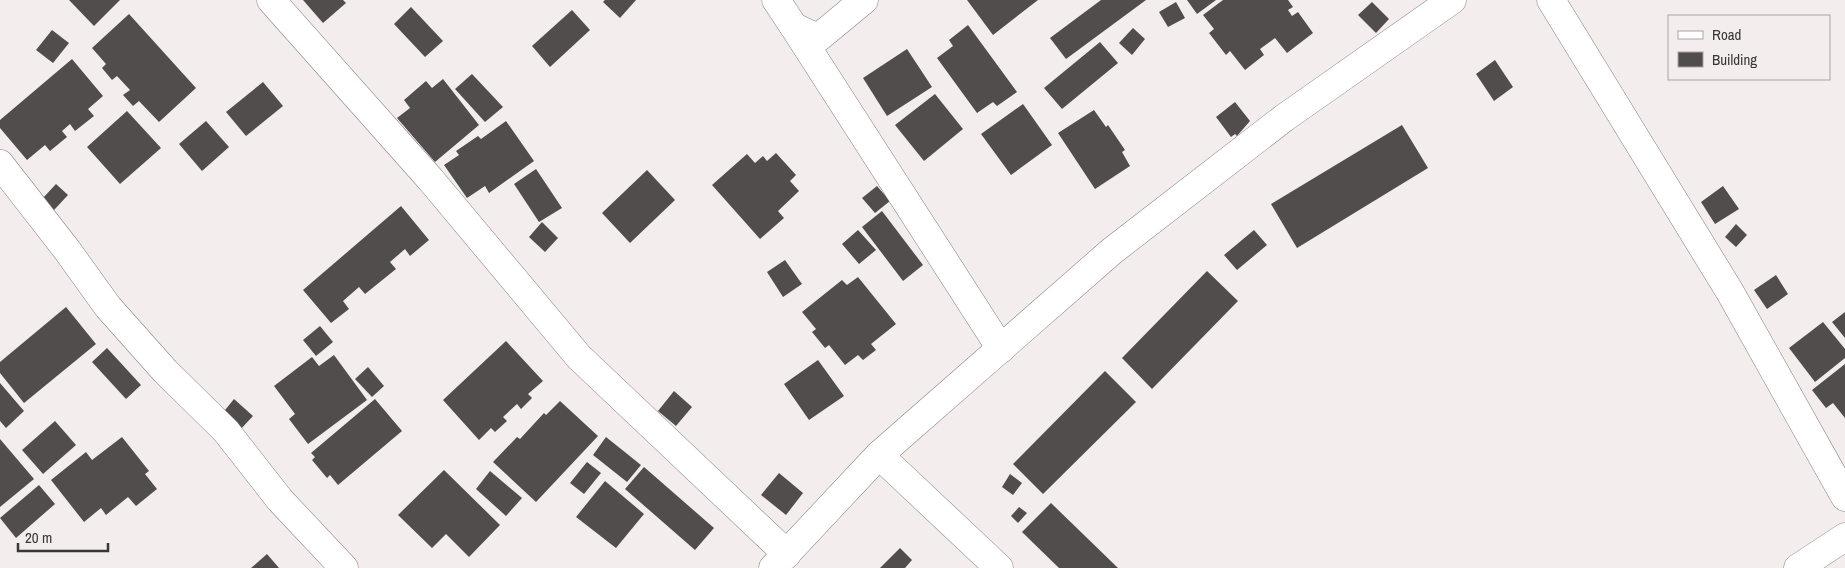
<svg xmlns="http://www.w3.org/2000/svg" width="1845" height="568" font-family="'Archivo Narrow',sans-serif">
<rect width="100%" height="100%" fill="#f4eded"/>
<g fill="#524d4d">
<path d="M69,0H120L94,26Z"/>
<path d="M303,0H343L346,3L323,23Z"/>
<path d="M605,0H636L620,18L603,2Z"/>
<path d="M967,0H1038L993,35Z"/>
<path d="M1101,0H1146L1066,59L1050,38Z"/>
<path d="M1187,0H1216L1197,14Z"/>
<path d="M1223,0H1288L1293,7L1288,10L1292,16L1298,12L1313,33L1287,53L1275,38L1260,49L1264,55L1245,70L1230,51L1226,55L1209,33L1214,29L1203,15Z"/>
<path d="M1176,2L1185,18L1168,27L1159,12Z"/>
<path d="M1372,2L1389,19L1376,33L1358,15Z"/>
<path d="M411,7L443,41L425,57L394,24Z"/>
<path d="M572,10L590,30L550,67L532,46Z"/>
<path d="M129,14L196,88L159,122L139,101L133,106L123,95L130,90L117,76L112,80L102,68L106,64L92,48Z"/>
<path d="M968,25L1017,92L997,106L993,102L977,113L937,58L953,46L949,40Z"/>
<path d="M1133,28L1145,39L1132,55L1119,43Z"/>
<path d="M52,30L69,43L53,63L36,50Z"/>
<path d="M1100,42L1118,63L1062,109L1044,88Z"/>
<path d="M907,49L932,87L887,116L863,78Z"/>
<path d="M72,59L103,96L88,109L94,116L75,131L70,124L62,131L67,137L50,151L45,145L27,160L0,128V120Z"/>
<path d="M1495,60L1513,87L1494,101L1476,74Z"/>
<path d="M472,74L503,107L485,122L455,89Z"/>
<path d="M443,79L479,125L435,162L397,118L410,108L404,100L426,81L432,88Z"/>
<path d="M263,82L283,106L246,136L226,112Z"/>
<path d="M935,94L963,129L924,161L895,125Z"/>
<path d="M1235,102L1250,121L1237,136L1235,134L1231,137L1216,117Z"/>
<path d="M1023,104L1052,145L1011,175L981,134Z"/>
<path d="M1094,110L1106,127L1108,125L1125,150L1122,152L1130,166L1095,189L1058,133Z"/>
<path d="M127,111L161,148L120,184L87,147Z"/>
<path d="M206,121L229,147L202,171L179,144Z"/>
<path d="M506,121L534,161L489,193L485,186L467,198L444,165L459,155L456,151L478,136L481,139Z"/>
<path d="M1402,125L1428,168L1297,248L1271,204Z"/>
<path d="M776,153L796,175L790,181L799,191L778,211L784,218L760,239L712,185L747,154L755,163L763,156L767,161Z"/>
<path d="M536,169L562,208L539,222L514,184Z"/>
<path d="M647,170L675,200L630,243L602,213Z"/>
<path d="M56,184L68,195L54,210L42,199Z"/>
<path d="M877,186L890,201L875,213L862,198Z"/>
<path d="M1723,186L1739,209L1715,224L1701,202Z"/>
<path d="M401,206L429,240L410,256L405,249L390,262L396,269L365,294L359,287L343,301L349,309L331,323L303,290Z"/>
<path d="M882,211L923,265L903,281L862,227Z"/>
<path d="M542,222L558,238L545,252L529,237Z"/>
<path d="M1736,224L1747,235L1736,247L1725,237Z"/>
<path d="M858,230L876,250L859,264L842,244Z"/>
<path d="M1254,230L1267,245L1237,270L1224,255Z"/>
<path d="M785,260L802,284L783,297L767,272Z"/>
<path d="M1207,271L1238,301L1152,389L1122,358Z"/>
<path d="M1776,275L1788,294L1767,309L1754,290Z"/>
<path d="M858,277L896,324L871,344L876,350L863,360L858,355L845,365L829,345L825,348L812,332L816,329L802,312L842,280L847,285Z"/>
<path d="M66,307L96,344L24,403L0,373V362Z"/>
<path d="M1845,312V338L1832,322Z"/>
<path d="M1823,322L1845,349V358L1815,382L1789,348Z"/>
<path d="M320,326L333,342L316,356L303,340Z"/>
<path d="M506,341L543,381L528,394L532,398L521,409L517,404L503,417L507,421L495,432L491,428L479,440L443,400Z"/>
<path d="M107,348L141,385L126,399L92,362Z"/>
<path d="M334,355L367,400L308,444L289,419L295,414L274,386L312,357L319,366Z"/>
<path d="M818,360L844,396L809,420L784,384Z"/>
<path d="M1845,364V418L1833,403L1826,408L1812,390Z"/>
<path d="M368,367L384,386L372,397L355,379Z"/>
<path d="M1105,371L1136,402L1043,494L1013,464Z"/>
<path d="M0,383L24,411L6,428L0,421Z"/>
<path d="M674,391L692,407L676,426L658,411Z"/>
<path d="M234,399L253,416L239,431L221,415Z"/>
<path d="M375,399L402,431L338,485L330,475L327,478L312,460L315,457L311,453Z"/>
<path d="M560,401L598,436L536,502L493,462L517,437L520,439L544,413L546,415Z"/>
<path d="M55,421L76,445L43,474L22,450Z"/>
<path d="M122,437L149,471L145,474L157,489L136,506L128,497L106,515L101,508L84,522L51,480L86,452L92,460Z"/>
<path d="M606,437L641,465L627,482L593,455Z"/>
<path d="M0,439L34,479L0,507Z"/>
<path d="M587,462L601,473L584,494L570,483Z"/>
<path d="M644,467L714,528L695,550L625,489Z"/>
<path d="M444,470L500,525L469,557L446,534L432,548L398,515Z"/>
<path d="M490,471L522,498L506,516L476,489Z"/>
<path d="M779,473L803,493L786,515L761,495Z"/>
<path d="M1010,474L1022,483L1013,495L1002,487Z"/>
<path d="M605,481L644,514L616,548L576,517Z"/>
<path d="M39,485L55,504L16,538L0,518Z"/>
<path d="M1051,503L1118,568H1059L1022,532Z"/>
<path d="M1019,507L1027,513L1018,523L1011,516Z"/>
<path d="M900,548L912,560L905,568H880Z"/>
<path d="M267,554L279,568H251Z"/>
</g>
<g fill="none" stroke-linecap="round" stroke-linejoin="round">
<g stroke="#878080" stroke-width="29">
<g id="minor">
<path d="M271,0L431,180L579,357L787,554"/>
<path d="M776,0L794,27L818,38L864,0"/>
<path d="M1551,0L1730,292L1845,497"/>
<path d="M794,27L1001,349"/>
<path d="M0,164L67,250L108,307L165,371L226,431L280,500L344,568"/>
<path d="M879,455L999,568"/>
<path d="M773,568L879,455L1112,251L1284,118L1452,0"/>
<path d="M1798,568L1845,537"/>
</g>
</g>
<use href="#minor" stroke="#fff" stroke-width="28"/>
</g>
<rect x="1668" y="15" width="162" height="65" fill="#f4eded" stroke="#a9a4a4"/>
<rect x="1678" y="31" width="25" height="8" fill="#ffffff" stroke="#a9a4a4"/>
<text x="1712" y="40" font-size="15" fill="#393636">Road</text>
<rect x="1678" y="52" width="25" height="15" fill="#524d4d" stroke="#a9a4a4"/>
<text x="1712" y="65" font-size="15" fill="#393636">Building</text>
<path d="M18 543v8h90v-8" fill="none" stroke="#393636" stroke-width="2.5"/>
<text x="25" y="543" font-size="15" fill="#393636" stroke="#f4eded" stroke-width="4" paint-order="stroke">20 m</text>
</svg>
